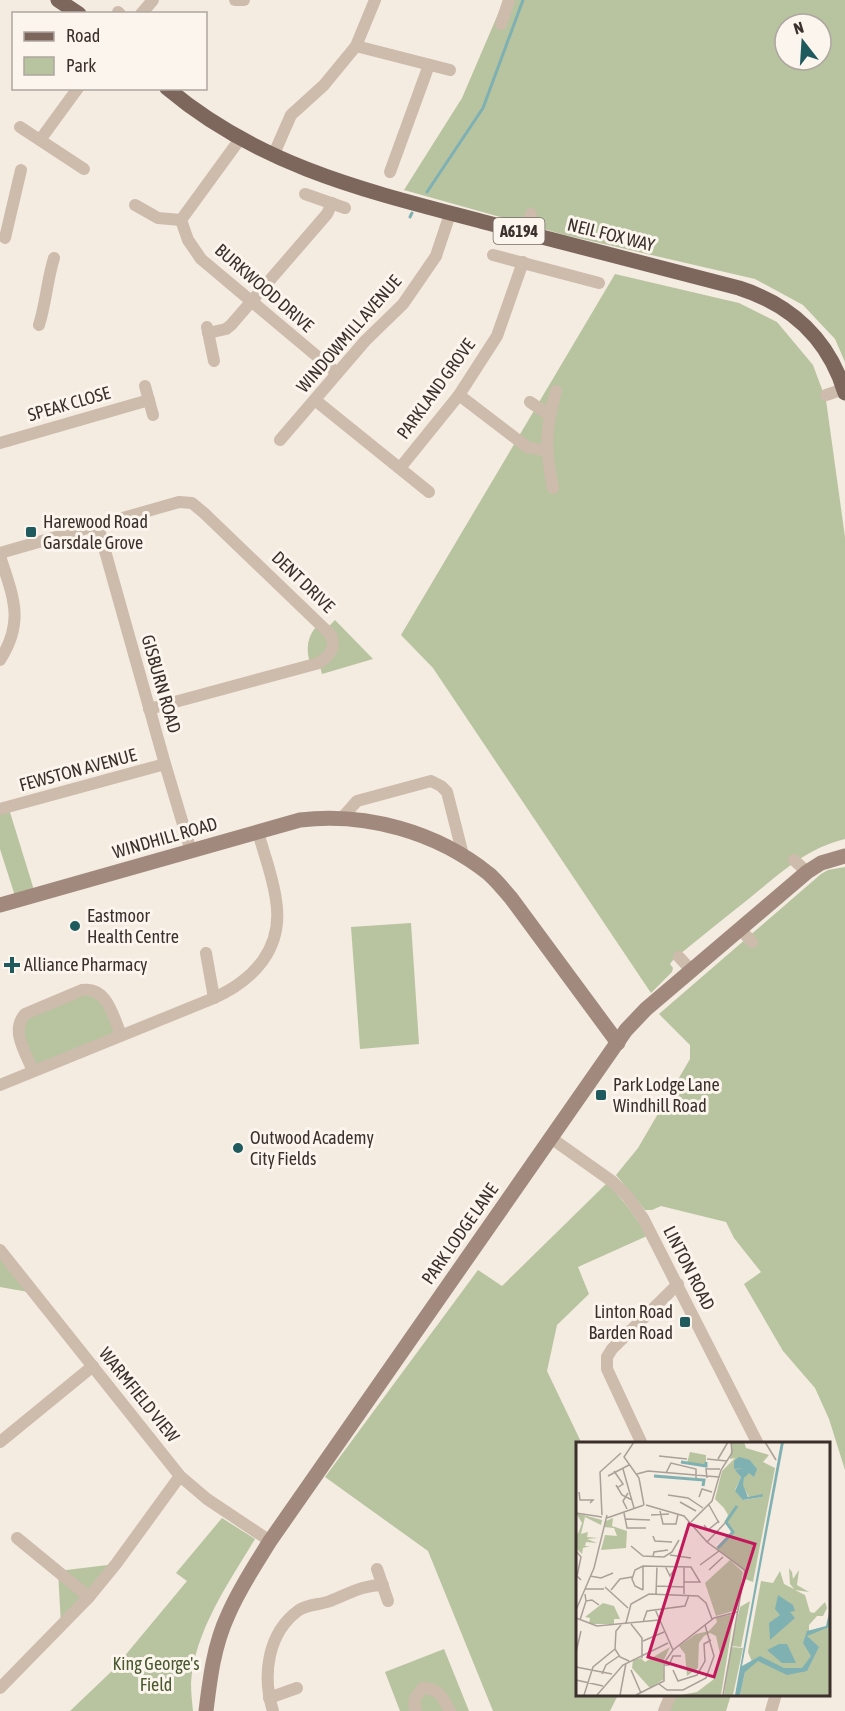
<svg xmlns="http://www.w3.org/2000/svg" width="845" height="1711" font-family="'Asap Condensed',sans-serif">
<rect width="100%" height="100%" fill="#f4ebe1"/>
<g fill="#b8c4a0" fill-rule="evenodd">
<path d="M504,0H845V362L835,339L803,305L755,279L565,235L404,190L462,98ZM785,24H821V60H785Z"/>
<path d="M615,274L739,303L777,322L813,365L826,400L845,537V839C805,849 782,872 751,897C725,918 699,938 674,959L670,964L673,968L672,972L651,993L433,668L401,635Z"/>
<path d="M335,620L373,659L322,674L319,663L311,666C305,649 307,636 319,623L326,629Z"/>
<path d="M9,809L34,890L15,896L0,849V812Z"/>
<path d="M845,867V1470L829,1419L815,1388L783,1351L744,1284L761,1272L734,1238L726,1222L661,1206L652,1210H645L616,1175L638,1148L690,1059V1045L659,1014L821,874L828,870Z"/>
<path d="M411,923L419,1044L360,1049L351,927Z"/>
<path d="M82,990L99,992L121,1035L33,1071L18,1034L22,1018Z"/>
<path d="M607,1183C623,1200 636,1216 647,1236L578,1267L589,1294L557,1325L547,1371L582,1444H578V1694L618,1695L610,1711H493L428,1551L325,1477L478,1270L502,1286Z"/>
<path d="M0,1250L34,1293L0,1287Z"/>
<path d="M222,1518L255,1539C229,1582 194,1632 191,1683C191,1692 192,1702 193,1711H70L113,1670L187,1581L176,1573Z"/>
<path d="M116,1564L61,1625L58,1571Z"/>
<path d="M444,1649L469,1711H400L385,1672Z"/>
<path d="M671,1695H731L726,1711H664Z"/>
</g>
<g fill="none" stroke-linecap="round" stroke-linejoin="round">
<g stroke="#7fb0b2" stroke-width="3">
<path d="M427,192L483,108L523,0"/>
<path d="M410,217L412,213"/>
</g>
<g stroke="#cdbbac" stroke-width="12">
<path d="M235,0H244"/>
<path d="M118,12L120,14"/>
<path d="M141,14L153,0"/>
<path d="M501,24L509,0"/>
<path d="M356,46L450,70"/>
<path d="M20,127L84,169"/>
<path d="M40,140L78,88"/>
<path d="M273,156L291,115L324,85L356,46L375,0"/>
<path d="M390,172L429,65"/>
<path d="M305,194L345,208"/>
<path d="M135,205L158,218L181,220L240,139"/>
<path d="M181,220L188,240L201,259L337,373"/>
<path d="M524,233L531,214"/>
<path d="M5,238L21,170"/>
<path d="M493,255L599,283"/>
<path d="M39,325C46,303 47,280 54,258"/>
<path d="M207,327L214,361"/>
<path d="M208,333L226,329L231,325L327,214L332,203"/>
<path d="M145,386L153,415"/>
<path d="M459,395L527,447L546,451"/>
<path d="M826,395L844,389"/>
<path d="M315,400L429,492"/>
<path d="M530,402L549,415"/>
<path d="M280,440L365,341L403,304L436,256L450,214"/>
<path d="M0,443L149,400"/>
<path d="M400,468L459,395L497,336L523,262"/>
<path d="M553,488C545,449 545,430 556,391"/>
<path d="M98,526L165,764L191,851"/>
<path d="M0,553L179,502L192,503L204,513L331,635C336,649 330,655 319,663L149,709"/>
<path d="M0,556C13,597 25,621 0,660"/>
<path d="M0,809L165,764"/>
<path d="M341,819L357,801L431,781L441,786L447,792L463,855"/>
<path d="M794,860L807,872"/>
<path d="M740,929L752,942"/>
<path d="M206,953L214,998"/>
<path d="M679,957L691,970"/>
<path d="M33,1071C26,1053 10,1031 25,1014L82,990C107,986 113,1016 121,1035"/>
<path d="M0,1085L214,998C254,980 284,948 276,900C273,877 264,854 258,832"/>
<path d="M551,1138L613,1182L627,1196L643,1218L758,1444"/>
<path d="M0,1250L180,1476L207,1499L270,1541"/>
<path d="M0,1442L93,1366"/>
<path d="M642,1444L607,1369V1357L612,1349L678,1284"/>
<path d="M17,1538L89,1597"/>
<path d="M377,1569L388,1601"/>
<path d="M0,1688L89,1597L116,1564L180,1476"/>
<path d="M269,1698L297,1688"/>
<path d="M273,1711C262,1676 267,1633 299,1610C308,1604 320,1605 330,1601C349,1594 362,1585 383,1585"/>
<path d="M416,1711C412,1700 415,1697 423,1688C440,1689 442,1697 450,1711"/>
<path d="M664,1711L671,1694"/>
<path d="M771,1711L776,1694"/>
</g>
<g stroke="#a18a7d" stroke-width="15">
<path d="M0,905L300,820C366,812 437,832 489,874C497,881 504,890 511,898L618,1043"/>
<path d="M206,1711C210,1678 214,1645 228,1615C239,1589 255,1565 270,1541L626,1030L646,1009L807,872L821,863L845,856"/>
</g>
<g stroke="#7d675c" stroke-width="15">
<path d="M58,0L79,14"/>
<path d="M167,88C262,168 371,192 488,223C571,245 655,266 739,288C792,305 829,340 845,393"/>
</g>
</g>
<g fill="#1f5a5e" stroke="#fbf5ee" stroke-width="2">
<rect x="25" y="526" width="12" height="12" rx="3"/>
<circle cx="75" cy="926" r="6"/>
<path d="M9 956h6v6h6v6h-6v6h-6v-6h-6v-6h6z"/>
<rect x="595" y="1089" width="12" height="12" rx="3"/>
<circle cx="238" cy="1148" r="6"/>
<rect x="679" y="1316" width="12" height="12" rx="3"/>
</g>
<g text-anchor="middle" stroke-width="6" stroke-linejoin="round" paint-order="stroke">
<rect fill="#fbf5ee" stroke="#756b66" stroke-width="1.5" x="493.5" y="218" width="51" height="26" rx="4.5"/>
<g font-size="16" font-weight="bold" fill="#3b302b">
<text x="519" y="237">A6194</text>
</g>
<g font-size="18" fill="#3b302b" stroke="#fbf5ee">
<text transform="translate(611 235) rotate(14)" y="6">NEIL FOX WAY</text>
<text transform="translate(264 288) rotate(41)" y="6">BURKWOOD DRIVE</text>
<text transform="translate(349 334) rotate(-49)" y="6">WINDOWMILL AVENUE</text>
<text transform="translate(436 389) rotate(-54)" y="6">PARKLAND GROVE</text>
<text transform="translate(69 404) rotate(-16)" y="6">SPEAK CLOSE</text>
<text transform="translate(303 582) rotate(44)" y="6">DENT DRIVE</text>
<text transform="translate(161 684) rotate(74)" y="6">GISBURN ROAD</text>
<text transform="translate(78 770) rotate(-15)" y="6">FEWSTON AVENUE</text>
<text transform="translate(165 838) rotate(-16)" y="6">WINDHILL ROAD</text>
<text transform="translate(460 1234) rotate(-55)" y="6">PARK LODGE LANE</text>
<text transform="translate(689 1268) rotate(63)" y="6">LINTON ROAD</text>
<text transform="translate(139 1395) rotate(51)" y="6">WARMFIELD VIEW</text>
</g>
<g font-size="18" fill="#3b302b" stroke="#fbf5ee" text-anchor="start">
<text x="43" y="528">Harewood Road<tspan x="43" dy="21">Garsdale Grove</tspan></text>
<text x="87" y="922">Eastmoor<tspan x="87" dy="21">Health Centre</tspan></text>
<text x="24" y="971">Alliance Pharmacy</text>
<text x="613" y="1091">Park Lodge Lane<tspan x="613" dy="21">Windhill Road</tspan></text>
<text x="250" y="1144">Outwood Academy<tspan x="250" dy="21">City Fields</tspan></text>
<text x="673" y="1318" text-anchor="end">Linton Road<tspan x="673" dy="21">Barden Road</tspan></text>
</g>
<g font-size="18" fill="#4a5a2e" stroke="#fbf5ee">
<text x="156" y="1670">King George's<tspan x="156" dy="21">Field</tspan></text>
</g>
</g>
<g transform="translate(576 1442)">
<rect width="254" height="254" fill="#f4ebe1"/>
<path d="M156,0H168L170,6L193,13L187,20L199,26L177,140L169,137L170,131L140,106L156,89L149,80L152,73L148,66L139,57L146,29L159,16L154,17ZM174,18L179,25L169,33L166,43L173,55H186L168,58L159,48L165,35L162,30L167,26L159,21ZM114,10L130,13V24L111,21ZM0,71L26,78L25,83L9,75L5,92L12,90L11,95L22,96L11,97L21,101L10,100L9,104H14L7,106L6,112L0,106V89L2,92L6,81ZM37,76L36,84L51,89L50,106L25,108L29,93L41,94L38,86L28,85L30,79ZM154,118L167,130L161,168L140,174L129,141ZM213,126L216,130L217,137L223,128L221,143L233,150L219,148L229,153L234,170L238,171L249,160L251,166L247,174H241L233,183V189L248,187L253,181V253H164L170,225L176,220L172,210L185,139L197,141L204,129L208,142L218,147L214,142ZM174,159L165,205L155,204L164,165ZM27,161L38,164L44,177H38V182H13L14,176L9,175ZM158,172L145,253H105L121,250L138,237L144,212L140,194L134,191L128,194L123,201L122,226L111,234L109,212L103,204L120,192L133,189L141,180L140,176ZM94,205L87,220L88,237L74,246L56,226L57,218L65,216L69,220ZM155,205L167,206L157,253H148Z" fill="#b8c4a0" fill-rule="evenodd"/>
<path d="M205,0H208L166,224L184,214L208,226H226L235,214L227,201L231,189L250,184L253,171V185L231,194L243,205L231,229L211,233L182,219L169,230L164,253H159ZM163,15L174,18L181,27L178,35L173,31L168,36L167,43L172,55L187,52L186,55L167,58L159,49L165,35L159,28L167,26L158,27V19ZM202,153L217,163L219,169L214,170L219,176L194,198L193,181L204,173L199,167ZM203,202H211L220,221H206L191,208Z" fill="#7fb0b2"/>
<path fill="none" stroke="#7fb0b2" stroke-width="3" d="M105,20L130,24V20M78,34L128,38L127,44M142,106L157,90L150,80L161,64"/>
<path fill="none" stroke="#aaa098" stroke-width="1.5" d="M58,0L48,15L63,36L68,63M189,0L200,18M83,14L111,17M131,17L151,19M142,17L152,0M47,27L58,66M38,29L47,42L41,46M90,31L95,21L120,27V36M61,32L72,29L143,35M32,34L53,23M131,36L130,27H144M40,43L46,53L56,58M3,50L4,58H17L14,61M92,53L112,56L127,66M123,55L126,47L136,50M104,60L120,69M70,63L108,74L131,100L169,128L147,253M133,63L143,81M51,67L47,59L52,51M84,69L87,82H100L102,72M0,71L26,75M48,71L51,86H70M26,73L24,30L45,11M75,73L93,72M31,76L68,63M50,77L74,78M115,80L136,59L145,28L156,11L155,0M128,83L132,88L143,79M77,94L79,99L96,100M131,100L150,80M55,104L67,114L88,115L96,110L103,98M0,109L5,115L1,134L5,138M94,113L115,116M77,115L78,110L92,108M124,123L143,109M89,124L94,134L100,125M133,128L147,115M14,134L25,136L37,131M80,144L108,145M29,145L52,166M9,147H28M35,148L44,137L56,135M67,148L59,144L56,137L59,128L67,124L115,125L124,140H108M67,148V124M9,152L10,159L16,158L23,163M80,152L81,124M108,152V125M79,167L97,208M0,168L18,126L31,73M0,176L21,184L83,178M4,178L10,159M67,180L71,169L109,164L113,153M50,181L55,162L73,152L122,154L130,161L136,177M55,182L66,196V216M45,183L40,189L39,207L44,215L53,219M67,199L88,190M0,210L5,189M88,223H93L97,214H105M0,225L36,232M55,228L65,251M97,228L102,239L121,233L129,219L128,202L135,198M26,232L30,223L43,214M0,238L27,244M83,242L91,248H107L130,236L138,214L129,183M8,253L17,225L39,207M21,253L47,223L92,201M44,253L50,221M60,253L88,239V221L97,208L138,176L161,170"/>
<path fill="#c2185b" fill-opacity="0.15" stroke="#c2185b" stroke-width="3" d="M113,82L179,102L138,235L72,215Z"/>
<rect width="254" height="254" fill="none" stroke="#3b302b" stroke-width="3"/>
</g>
<rect x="12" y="12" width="195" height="78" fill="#fbf5ee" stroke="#aea6a0" stroke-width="1.5"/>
<rect x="24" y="32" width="30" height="9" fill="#7d675c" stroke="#aea6a0" stroke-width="1.5"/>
<text x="66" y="42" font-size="18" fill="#3b302b">Road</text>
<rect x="24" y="57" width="30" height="18" fill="#b8c4a0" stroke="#aea6a0" stroke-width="1.5"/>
<text x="66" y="72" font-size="18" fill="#3b302b">Park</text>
<g transform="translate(803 42) rotate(343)"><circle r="28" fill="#fbf5ee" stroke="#aea6a0" stroke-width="1.5"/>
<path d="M0-4.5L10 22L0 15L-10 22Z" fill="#1f5a5e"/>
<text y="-9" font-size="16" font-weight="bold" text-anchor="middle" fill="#3b302b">N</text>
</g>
</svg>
